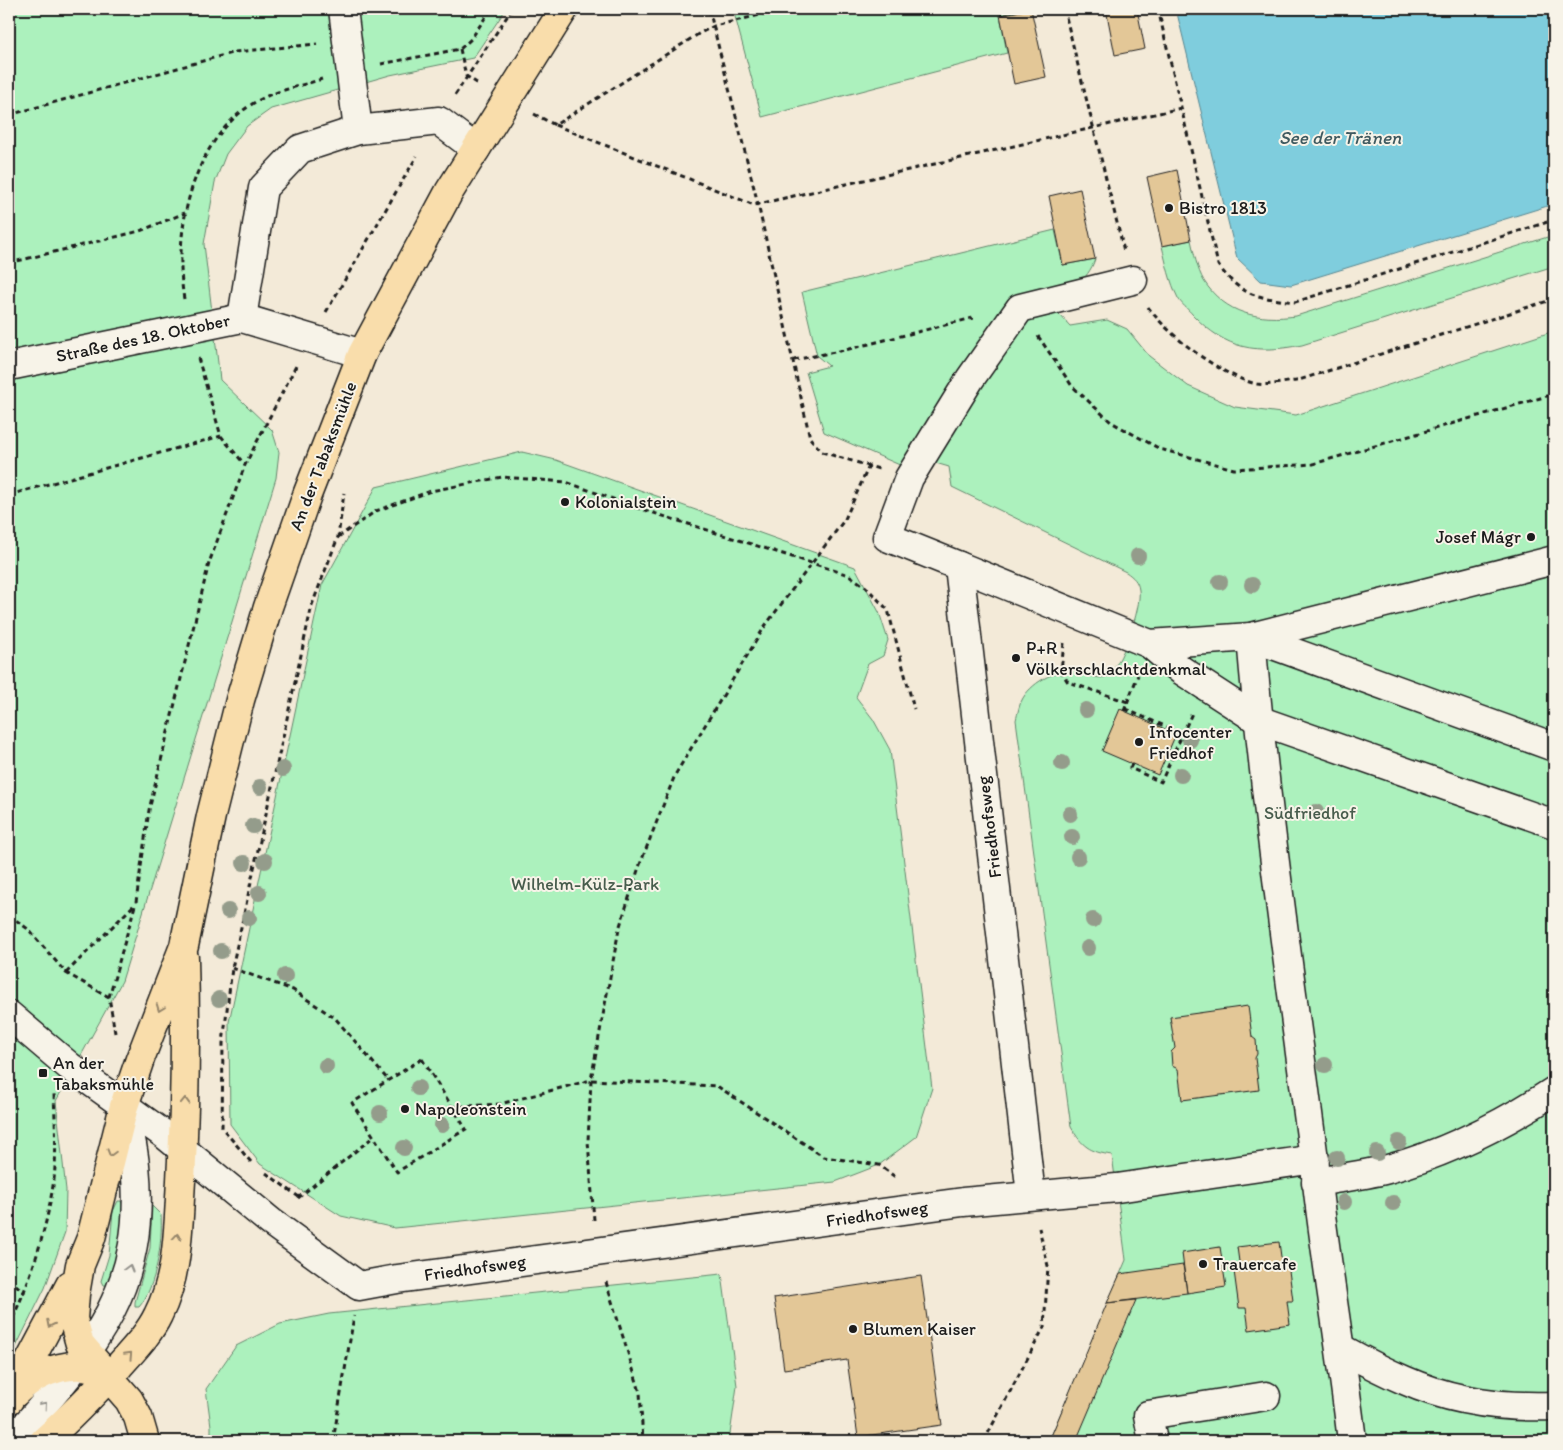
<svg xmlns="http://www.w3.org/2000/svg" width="1563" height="1450" font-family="Itim,sans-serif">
<rect width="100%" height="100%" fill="#f3ead8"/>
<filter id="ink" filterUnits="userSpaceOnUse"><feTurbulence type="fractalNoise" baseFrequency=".02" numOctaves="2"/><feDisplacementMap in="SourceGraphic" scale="10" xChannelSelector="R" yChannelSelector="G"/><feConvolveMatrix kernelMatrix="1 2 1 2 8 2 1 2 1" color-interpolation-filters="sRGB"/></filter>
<g filter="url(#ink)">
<g fill="#acf1bd" stroke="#64866c">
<path d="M9,9H506L473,58L390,75L271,109L247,126L226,154L215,182L204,244L220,380L272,430L279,452L276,478L122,981L56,1101L66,1190L65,1232L45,1288L9,1361Z"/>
<path d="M733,9H1029L1000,15L1007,53L762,117Z"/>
<path d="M1055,230L1063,265L1095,259C1088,281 1069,291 1050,304L1070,326L1107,320L1127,329L1149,356L1188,386L1235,407L1296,415L1554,331V1441H1049L1126,1260L1112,1155C1089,1152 1082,1146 1071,1127L1016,720C1018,713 1019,704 1023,698C1033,681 1060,667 1079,671C1087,673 1096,680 1105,677C1121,670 1142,606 1139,590C1138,581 1133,577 1126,572L952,487L949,467L912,456L902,466L824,432L806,372L829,366L817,356L802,292Z"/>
<path d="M1554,235V266L1302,345C1256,354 1227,350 1193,315C1188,309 1181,304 1178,298C1170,282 1166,263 1162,246L1191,240C1194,253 1197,269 1204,281C1225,314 1259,321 1296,316Z"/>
<path d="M522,452L556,460L855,567L879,612L888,640L883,656L868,664L856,697L873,719L890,750L932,1088L916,1137L879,1165L835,1182L395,1228L341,1216L260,1164L230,1124L229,1022L322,585L376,487Z"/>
<path d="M118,1201H121C129,1219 114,1266 108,1285H103L101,1281L109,1255L113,1211Z"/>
<path d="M152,1206L161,1215C163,1240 156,1288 139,1307H135V1302L150,1248Z"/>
<path d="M722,1274L737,1386L729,1441H211V1426L206,1389L236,1346L280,1324L329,1314Z"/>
</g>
<path fill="#7fcddd" stroke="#578690" d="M1176,9H1554V204L1291,285L1261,281L1237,258Z"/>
<g fill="#e3c797" stroke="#1c1c1c">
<path d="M1031,9L1046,77L1014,84L1000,15Z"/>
<path d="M1106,9H1137L1145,49L1115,55Z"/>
<path d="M1177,170L1191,240L1162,246L1147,177Z"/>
<path d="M1080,189L1095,259L1063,265L1049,196Z"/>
<path d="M1120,709L1176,734L1158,775L1102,751Z"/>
<path d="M1248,1006L1252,1037L1256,1040L1257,1054L1255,1058L1259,1090L1182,1100L1178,1069L1172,1066L1171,1052L1175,1048L1170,1017Z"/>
<path d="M1279,1242L1282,1264L1288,1263L1293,1301H1287L1290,1324L1249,1330L1246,1308H1239L1234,1271L1240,1269L1237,1247Z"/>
<path d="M1220,1247L1226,1287L1187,1293L1182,1253Z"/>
<path d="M1183,1265L1187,1293L1107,1303L1120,1274Z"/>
<path d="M921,1276L942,1425L858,1437L847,1360L784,1369L774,1298Z"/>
<path d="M1136,1300L1076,1441H1049L1107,1303Z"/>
</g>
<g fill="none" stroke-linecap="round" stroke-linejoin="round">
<g stroke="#1c1c1c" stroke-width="31">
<g id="minor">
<path d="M343,9L358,130"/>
<path d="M242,318L263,188L300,149L358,130L439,121L476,149"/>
<path d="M9,366L242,318L362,354"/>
<path d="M959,566L1150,644L1181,670L1258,720L1554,824"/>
<path d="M1251,637C1266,819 1294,1001 1317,1183C1327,1269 1342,1355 1352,1441"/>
<path d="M1251,637L1554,747"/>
<path d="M1150,644L1251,637L1554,560"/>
<path d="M9,1015L69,1066L165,1135L271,1222L359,1286L397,1279L963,1202L1117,1188L1315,1159"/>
<path d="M1316,1182C1340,1178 1365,1175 1388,1169C1449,1152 1502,1125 1554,1091"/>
<path d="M1031,1195L959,566L887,537L909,478L970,379L1020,308L1133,280"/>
<path d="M1342,1349C1362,1360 1383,1371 1404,1380C1451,1401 1503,1408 1554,1406"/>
<path d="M12,1441C89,1353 148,1292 135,1165C133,1145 128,1125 124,1106"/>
<path d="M1153,1441L1148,1415L1266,1396"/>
</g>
</g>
<g stroke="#1c1c1c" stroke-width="31">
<g id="major">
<path d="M15,1393C36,1371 82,1354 107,1376"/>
<path d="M9,1400L70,1285"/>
<path d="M44,1441C71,1417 95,1392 119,1366C133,1350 149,1334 158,1315C179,1274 178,1226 181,1181C185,1107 186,1033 184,958"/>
<path d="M145,1441L138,1417L129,1400L80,1344L73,1319L75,1294L80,1265L91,1238L124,1106L140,1059L184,946L211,816L240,700L268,607L307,495L362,354L449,192L564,9"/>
</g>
</g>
<g stroke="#1c1c1c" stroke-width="3" stroke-dasharray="5 4" stroke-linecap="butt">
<path d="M709,9L758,204L810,438L822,452L879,469"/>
<path d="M1064,9L1124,251"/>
<path d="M1158,9L1218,265C1241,297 1258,297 1295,302L1554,220"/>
<path d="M460,49L466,76L480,85"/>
<path d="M381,64L460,49L471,39L491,9"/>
<path d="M455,95L512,9"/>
<path d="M534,114L555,125L700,33L714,26L785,9"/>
<path d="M9,115L235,52L317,44"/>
<path d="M555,125L754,205L1181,108"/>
<path d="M9,263L140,231L185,213"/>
<path d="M184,299C172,227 194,129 267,96C284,89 304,85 322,79"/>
<path d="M1148,307C1168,335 1222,377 1257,384C1269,386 1284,382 1296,381L1554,299"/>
<path d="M326,312L417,156"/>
<path d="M1038,336L1072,386L1111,422L1160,449L1234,469L1313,464L1554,394"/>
<path d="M198,358L221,436L245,465"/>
<path d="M794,360L845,350L973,318"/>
<path d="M9,495L221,436"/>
<path d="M338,537L376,511L431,491L502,477L566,482L638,508L849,575L866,587L888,610L914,709"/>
<path d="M1064,643L1061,671L1068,682L1128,702"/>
<path d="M1125,709L1183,734"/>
<path d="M1124,711L1138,675"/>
<path d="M1132,764L1130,768L1161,782L1192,713"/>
<path d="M9,915L28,929L66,973L109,997"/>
<path d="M232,968L293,990L335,1018L388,1080"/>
<path d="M66,973L136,903"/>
<path d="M115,1033L109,997L136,902L149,810L209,563L245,465L296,366"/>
<path d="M422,1059L466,1129L397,1172L352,1103Z"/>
<path d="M451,1107L500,1104L591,1080L717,1086L824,1157L879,1165L898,1179"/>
<path d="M251,1162L222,1128L223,1043L232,968L312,605L338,537L344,493"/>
<path d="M266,1173L299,1197"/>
<path d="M298,1198L373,1137"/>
<path d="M594,1220L588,1141L591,1080L619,929L639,867L675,775L765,626L845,519L869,466"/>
<path d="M9,1279L25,1293"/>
<path d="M606,1282L640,1392L643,1441"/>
<path d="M9,1326C31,1280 47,1229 54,1179C57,1151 55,1121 54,1094"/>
<path d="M333,1441L354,1316"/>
<path d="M984,1441L1044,1327L1048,1266L1039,1228"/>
</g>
<use href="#minor" stroke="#f7f3e8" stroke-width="28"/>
<use href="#major" stroke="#f9ddab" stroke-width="28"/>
</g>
<g fill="#949c8b">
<circle cx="1138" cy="556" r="8"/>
<circle cx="1220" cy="582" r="8"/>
<circle cx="1252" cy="585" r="8"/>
<circle cx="1086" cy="710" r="8"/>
<circle cx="1190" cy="740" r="8"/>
<circle cx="1062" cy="763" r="8"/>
<circle cx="283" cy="769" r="8"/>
<circle cx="1181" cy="775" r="8"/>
<circle cx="260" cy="787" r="8"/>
<circle cx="1316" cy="812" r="8"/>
<circle cx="1070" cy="814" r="8"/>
<circle cx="253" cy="826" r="8"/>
<circle cx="1072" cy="837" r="8"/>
<circle cx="1078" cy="857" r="8"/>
<circle cx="265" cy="861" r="8"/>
<circle cx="244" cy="863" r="8"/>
<circle cx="259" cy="893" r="8"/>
<circle cx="228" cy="911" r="8"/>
<circle cx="249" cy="918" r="8"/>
<circle cx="1093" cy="920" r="8"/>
<circle cx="1088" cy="948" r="8"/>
<circle cx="221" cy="951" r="8"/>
<circle cx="285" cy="976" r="8"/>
<circle cx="219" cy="999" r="8"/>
<circle cx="1325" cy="1065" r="8"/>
<circle cx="326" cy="1066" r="8"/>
<circle cx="418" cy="1088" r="8"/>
<circle cx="380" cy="1113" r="8"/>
<circle cx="442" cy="1125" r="8"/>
<circle cx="1399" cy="1142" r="8"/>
<circle cx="404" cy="1148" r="8"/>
<circle cx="1377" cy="1153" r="8"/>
<circle cx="1337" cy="1158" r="8"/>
<circle cx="1344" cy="1202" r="8"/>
<circle cx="1393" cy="1203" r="8"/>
</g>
<defs><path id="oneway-chevron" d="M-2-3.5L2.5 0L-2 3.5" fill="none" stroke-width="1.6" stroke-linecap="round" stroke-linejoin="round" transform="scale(1.25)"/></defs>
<g stroke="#96866b">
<use href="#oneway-chevron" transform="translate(160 1008) rotate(111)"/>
<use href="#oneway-chevron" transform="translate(185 1101) rotate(-89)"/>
<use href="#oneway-chevron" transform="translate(111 1153) rotate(106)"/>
<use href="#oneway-chevron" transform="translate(177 1237) rotate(-85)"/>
<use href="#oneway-chevron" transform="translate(50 1324) rotate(117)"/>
<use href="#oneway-chevron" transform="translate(129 1355) rotate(-47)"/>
</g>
<g stroke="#94928c">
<use href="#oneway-chevron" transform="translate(129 1268) rotate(-75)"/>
<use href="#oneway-chevron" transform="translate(44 1405) rotate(-49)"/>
</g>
</g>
<g fill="#1c1c1c" stroke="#f7f3e8" stroke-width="2">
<circle cx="1169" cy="208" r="5"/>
<circle cx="565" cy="502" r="5"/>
<circle cx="1531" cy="537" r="5"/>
<circle cx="1016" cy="658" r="5"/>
<circle cx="1139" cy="742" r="5"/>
<rect x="38" y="1068" width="10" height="10" rx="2.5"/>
<circle cx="405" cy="1109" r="5"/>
<circle cx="1203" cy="1264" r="5"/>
<circle cx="853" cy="1329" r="5"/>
</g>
<g text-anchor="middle" stroke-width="4" stroke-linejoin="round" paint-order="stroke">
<g font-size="18" fill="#1c1c1c" stroke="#f7f3e8" text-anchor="start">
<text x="1179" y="214">Bistro 1813</text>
<text x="575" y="508">Kolonialstein</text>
<text x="1521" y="543" text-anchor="end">Josef Mágr</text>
<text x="1026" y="654">P+R<tspan x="1026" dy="21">Völkerschlachtdenkmal</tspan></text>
<text x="1149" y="738">Infocenter<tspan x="1149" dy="21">Friedhof</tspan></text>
<text x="53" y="1069">An der<tspan x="53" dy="21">Tabaksmühle</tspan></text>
<text x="415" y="1115">Napoleonstein</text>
<text x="1213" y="1270">Trauercafe</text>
<text x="863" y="1335">Blumen Kaiser</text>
</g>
<g font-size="18" fill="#1c1c1c" stroke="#f7f3e8">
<text transform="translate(143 338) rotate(-12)" y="6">Straße des 18. Oktober</text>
<text transform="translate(323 456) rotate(-69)" y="6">An der Tabaksmühle</text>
<text transform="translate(989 827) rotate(-97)" y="6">Friedhofsweg</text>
<text transform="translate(877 1214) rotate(-8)" y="6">Friedhofsweg</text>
<text transform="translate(475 1268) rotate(-8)" y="6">Friedhofsweg</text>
</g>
<g font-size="18" fill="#475c4c" stroke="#f7f3e8">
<text x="1310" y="819">Südfriedhof</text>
<text x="585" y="890">Wilhelm-Külz-Park</text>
</g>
<g font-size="19" font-style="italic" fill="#3f5a60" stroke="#f7f3e8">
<text x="1340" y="144">See der Tränen</text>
</g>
</g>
<rect width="1563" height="1450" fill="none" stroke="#f7f3e8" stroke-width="30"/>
<rect x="15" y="15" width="1533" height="1420" fill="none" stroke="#1c1c1c" stroke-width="2" filter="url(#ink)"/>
</svg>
